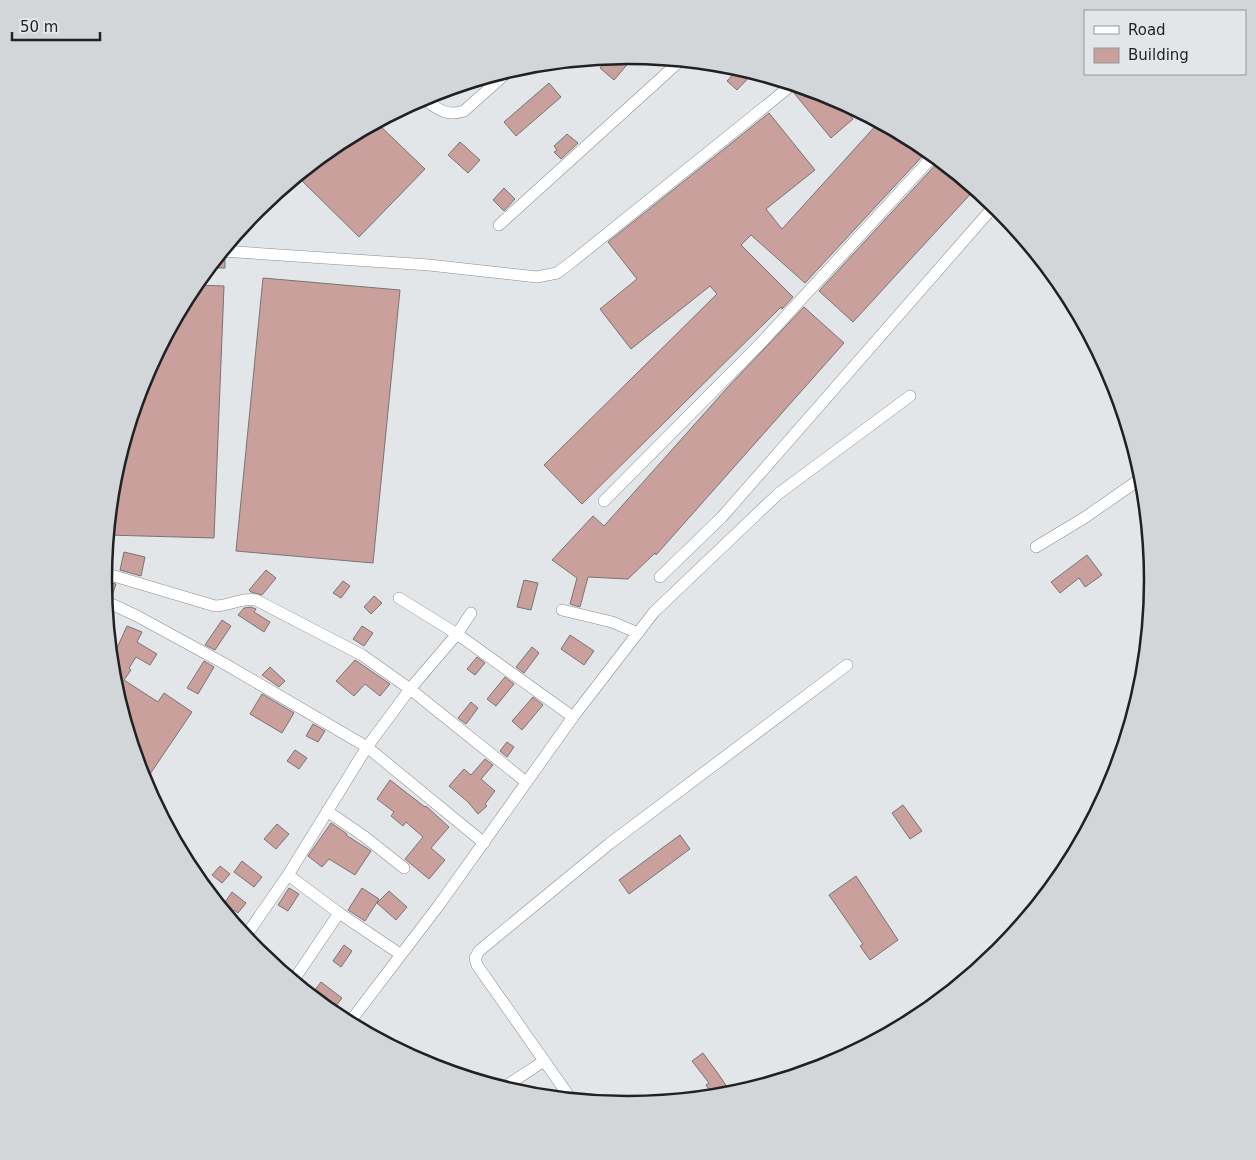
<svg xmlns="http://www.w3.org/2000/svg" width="1256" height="1160" font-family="'DejaVu Sans',sans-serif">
<rect width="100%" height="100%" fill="#e2e6e9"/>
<g fill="#c9a09b" stroke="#797473">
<path d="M626,55L631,60L614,80L600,68L610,57Z"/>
<path d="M739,68L754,72L737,90L727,81Z"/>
<path d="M549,83L561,97L516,136L504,122Z"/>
<path d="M800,86L829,95L855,109L849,114L853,119L831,138L794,93Z"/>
<path d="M769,113L815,170L766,209L782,229L879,122L920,144L928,150L805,283L751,235L741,245L793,297L782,309L781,307L582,504L544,465L717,294L710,286L631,349L600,309L637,279L608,242Z"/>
<path d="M376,122L425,169L359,237L297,176L337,143Z"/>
<path d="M567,134L578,143L561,159L554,152L557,150L554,146Z"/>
<path d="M460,142L480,160L468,173L448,155Z"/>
<path d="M940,160L975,189L853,322L819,291Z"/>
<path d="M504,188L515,199L504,211L493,200Z"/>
<path d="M217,257L225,259V268H208Z"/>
<path d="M263,278L400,290L373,563L236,551Z"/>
<path d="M194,285L224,286L214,538L107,535L113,477L143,379Z"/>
<path d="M804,307L844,343L656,555L655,553L628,579L588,577L580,607L570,604L577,578L552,560L593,516L604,526L727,388Z"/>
<path d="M124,552L145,557L141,576L120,570Z"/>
<path d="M1087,555L1102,575L1085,587L1079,578L1060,593L1051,582Z"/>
<path d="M266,570L276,578L262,595L251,592L249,590Z"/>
<path d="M524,580L538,583L531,610L517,607Z"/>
<path d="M103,581L116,584L112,596L104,594Z"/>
<path d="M343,581L350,586L341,598L333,593Z"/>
<path d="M374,596L382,603L371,614L364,607Z"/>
<path d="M251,607L256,609L254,612L270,622L264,632L238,615L244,608Z"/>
<path d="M222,620L231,626L215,650L205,645Z"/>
<path d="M127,626L142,632L137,642L157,654L150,665L136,657L129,668L131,670L124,680L158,702L164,693L192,712L144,783L113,682L111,661Z"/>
<path d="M362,626L373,633L364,646L353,639Z"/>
<path d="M570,635L594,651L584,665L561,649Z"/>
<path d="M532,647L539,653L524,673L516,667Z"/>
<path d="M477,657L485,663L475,675L467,669Z"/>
<path d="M355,660L390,684L380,696L365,684L354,696L336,681Z"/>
<path d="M204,661L214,667L198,694L187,688Z"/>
<path d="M270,667L285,681L279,687L262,675Z"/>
<path d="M505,677L514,684L496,706L487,699Z"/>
<path d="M262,694L294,713L282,733L250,714Z"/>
<path d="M533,697L543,705L522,730L512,721Z"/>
<path d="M471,702L478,708L466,724L458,718Z"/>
<path d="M313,724L325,731L318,742L306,736Z"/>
<path d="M507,742L514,747L507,757L500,751Z"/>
<path d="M295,750L307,758L299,769L287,761Z"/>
<path d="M485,759L493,765L481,779L495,791L485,804L487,806L478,814L468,802L449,786L464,769L471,775Z"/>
<path d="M390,780L425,807L426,806L449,827L431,848L445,860L429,879L405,859L423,837L406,822L403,826L391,816L394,812L377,799Z"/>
<path d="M903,805L922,831L910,839L892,813Z"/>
<path d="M331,823L347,834L346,835L371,851L355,875L329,859L322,867L308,856Z"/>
<path d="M277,824L289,834L276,849L264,839Z"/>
<path d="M680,835L690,849L629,894L619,880Z"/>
<path d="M242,861L262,877L254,887L234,872Z"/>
<path d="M220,866L230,874L222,883L212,875Z"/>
<path d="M856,876L898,940L870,960L860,946L863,944L829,895Z"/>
<path d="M289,888L299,894L288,911L278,905Z"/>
<path d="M362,888L379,899L365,921L348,910Z"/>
<path d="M389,891L407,907L396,920L377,903Z"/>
<path d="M232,892L246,903L238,913L234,910L229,917L221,908Z"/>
<path d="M344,945L352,951L341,967L333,961Z"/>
<path d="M321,982L342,998L332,1011L312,994Z"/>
<path d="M703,1053L719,1075L732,1094L714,1097L706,1085L709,1083L692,1061Z"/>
</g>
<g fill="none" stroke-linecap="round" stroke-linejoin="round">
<g stroke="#898c8f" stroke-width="12">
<g id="minor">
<path d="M422,98C437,108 445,117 464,111L511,69"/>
<path d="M499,225L681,60"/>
<path d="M222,251L429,265L537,277L557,273L573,261L793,84"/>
<path d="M604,501L760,344L934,155"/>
<path d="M1036,547L1084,518L1143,477"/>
<path d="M104,573L215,606C230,606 242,597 256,600L362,655L410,689L526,782"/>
<path d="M660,577L722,517L995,205"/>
<path d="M399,598L457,634L573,717"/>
<path d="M105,601L137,616L225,664L367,747L484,843"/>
<path d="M562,610L612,622L638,633"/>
<path d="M327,811L365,837L404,868"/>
<path d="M288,875L339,913L400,954"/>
<path d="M245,937L288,875L367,747L410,689L457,634L471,613"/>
<path d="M293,981L339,913"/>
<path d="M349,1023L439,905L573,717L654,612L778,494L910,396"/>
<path d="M503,1088L544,1061"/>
<path d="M571,1099L477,965L475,958L479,951L609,844L847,665"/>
</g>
</g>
<use href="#minor" stroke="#fff" stroke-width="11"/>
</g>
<path d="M0 0H1256V1160H0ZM112 580a516 516 0 1 1 1032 0a516 516 0 1 1-1032 0Z" fill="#d2d6d9" fill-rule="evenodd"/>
<path fill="none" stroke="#1f2122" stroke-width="2.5" d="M112 580a516 516 0 1 1 1032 0a516 516 0 1 1-1032 0Z"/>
<rect x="1084" y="10" width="162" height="65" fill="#e2e6e9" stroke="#949799"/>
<rect x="1094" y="26" width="25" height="8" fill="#ffffff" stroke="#949799"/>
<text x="1128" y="35" font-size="15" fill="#1f2122">Road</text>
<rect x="1094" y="48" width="25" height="15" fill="#c9a09b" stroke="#949799"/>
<text x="1128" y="60" font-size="15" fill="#1f2122">Building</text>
<path d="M12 32v8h88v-8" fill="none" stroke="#1f2122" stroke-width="2.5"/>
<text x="20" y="32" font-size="15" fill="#1f2122" stroke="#e2e6e9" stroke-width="4" paint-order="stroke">50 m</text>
</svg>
